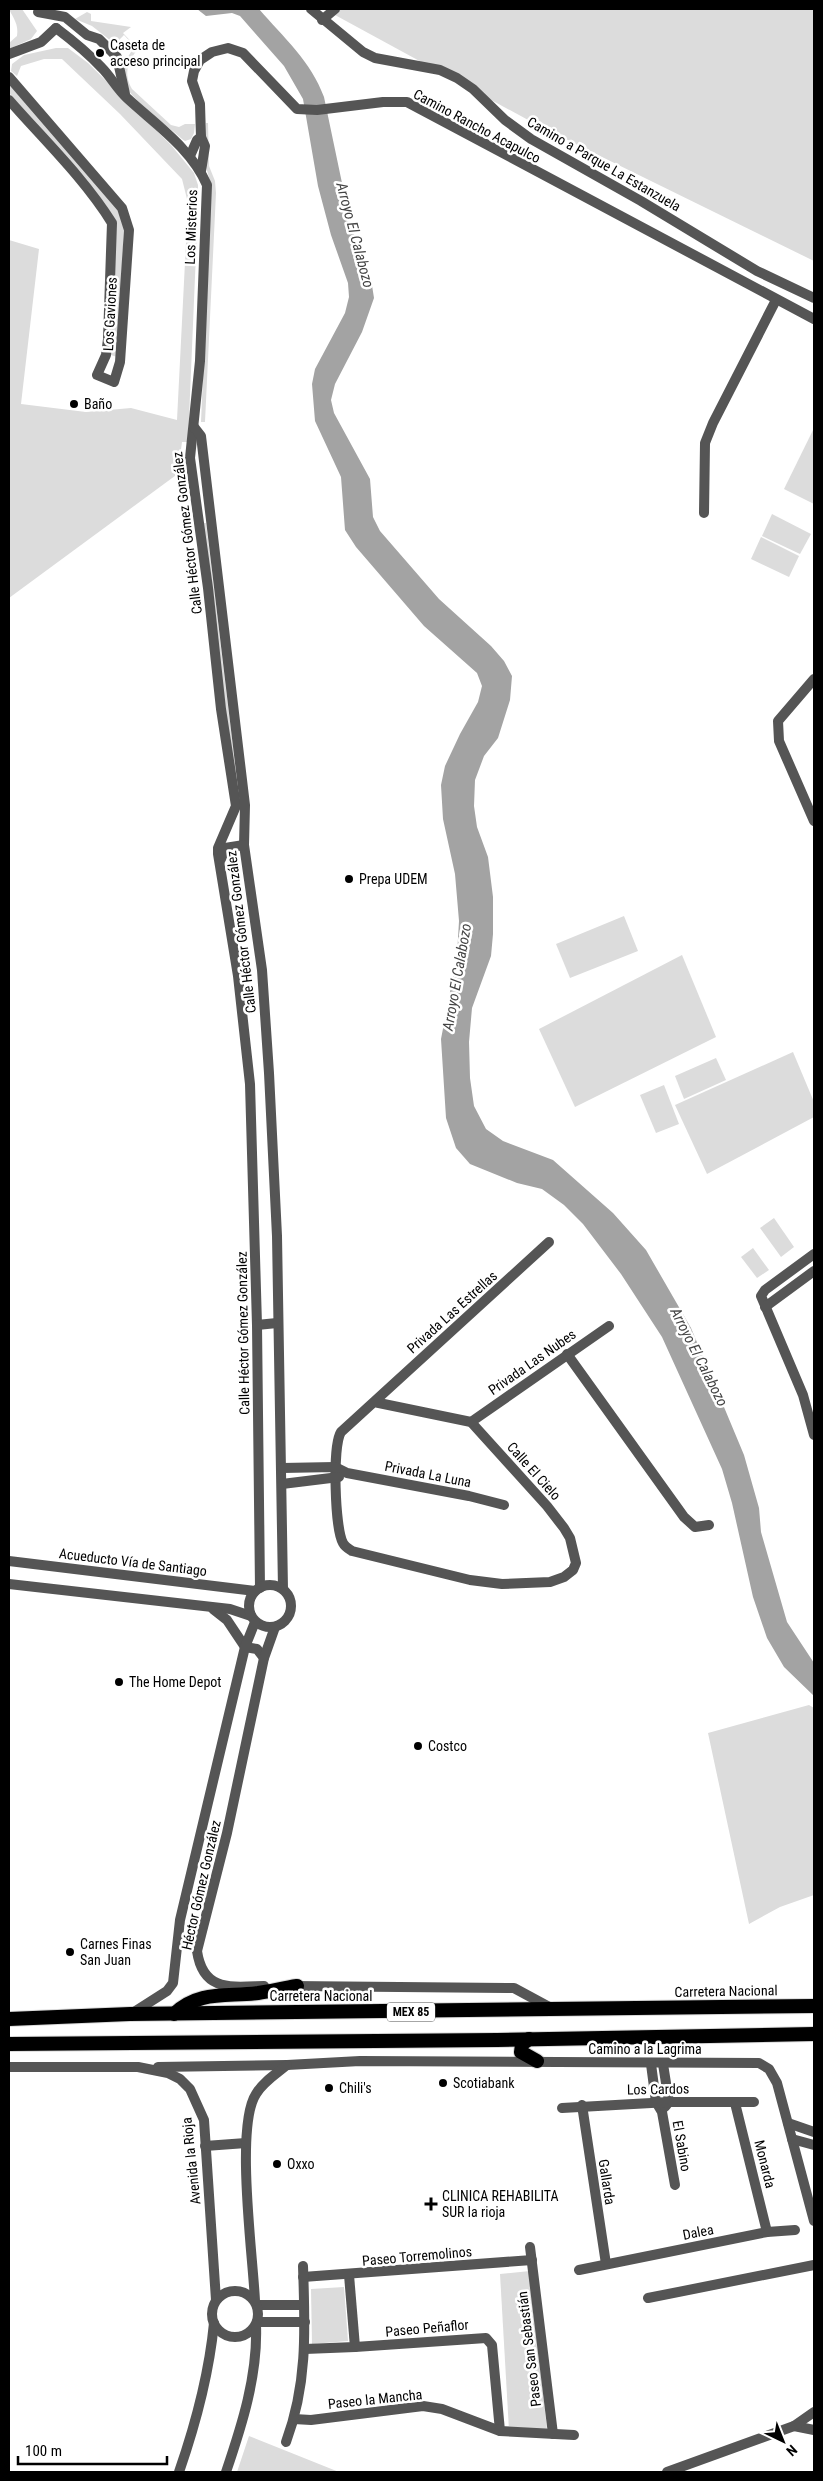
<svg xmlns="http://www.w3.org/2000/svg" width="823" height="2481" font-family="'Roboto Condensed',sans-serif">
<rect width="100%" height="100%" fill="#fff"/>
<g fill="#dcdcdc">
<path d="M9,9H22L37,31L31,39L9,49V43L17,36C19,24 13,18 9,9Z"/>
<path d="M324,9H814V261L541,127Z"/>
<path d="M87,12L91,14V21L131,27L123,33L138,49C128,61 123,73 132,89L171,125L179,127L185,124H195L194,133L191,139L185,141L182,139C172,130 135,101 129,91C121,75 123,60 135,47L124,35L115,44L92,26L75,19Z"/>
<path d="M56,48H68L88,63L171,145L194,173L198,185V206L188,442H182L180,457H186L183,470L9,598V240L39,249L21,404L86,412L131,408L177,420L188,203L182,179L120,114L62,59H44L21,66L17,76L11,71L12,64L24,55Z"/>
<path d="M9,84L117,208L124,227L117,357L111,355L114,339L116,220L71,163L9,93Z"/>
<path d="M206,123H208L209,166L215,181L216,193L205,422H201L211,185L205,163Z"/>
<path d="M814,428V504L784,489Z"/>
<path d="M772,514L811,534L800,554L762,536Z"/>
<path d="M202,523H206L237,781L235,782Z"/>
<path d="M761,537L799,556L789,577L751,559Z"/>
<path d="M624,916L638,951L570,978L556,944Z"/>
<path d="M682,955L716,1037L575,1107L539,1029Z"/>
<path d="M793,1052L814,1102V1117L707,1174L675,1105Z"/>
<path d="M716,1058L726,1080L684,1099L675,1076Z"/>
<path d="M664,1085L679,1124L656,1133L640,1095Z"/>
<path d="M774,1218L794,1247L781,1257L760,1228Z"/>
<path d="M753,1248L769,1270L757,1278L741,1257Z"/>
<path d="M809,1705L814,1708V1895L780,1907L749,1924L708,1733Z"/>
<path d="M530,2271L547,2429L509,2430L500,2274Z"/>
<path d="M344,2287L348,2341L312,2344L311,2289Z"/>
<path d="M249,2436L339,2472H237Z"/>
</g>
<path fill="#a3a3a3" d="M197,9H259C283,37 311,61 324,97L351,226L371,279L374,298L362,332L335,384L331,400L334,413L370,479L373,517L380,531L439,599L491,646L504,661L512,676L510,700L498,738L484,756L475,780L474,806L477,827L488,857L493,897V934L491,956L472,1008L469,1042L470,1078L474,1106L486,1129L503,1141L553,1160L613,1213L646,1250L691,1328L744,1455L759,1508L761,1532L787,1622L814,1663V1696L784,1667L767,1638L753,1597L732,1503L722,1469L662,1337L621,1274L583,1224L564,1205L542,1189L517,1183L470,1164L456,1148L446,1118L441,1039L457,956L459,921L455,874L443,819L441,785L445,766L460,734L478,702L482,686L477,673L424,626L356,547L345,530L341,477L315,421L312,384L315,369L345,313L349,297L348,283L331,235L318,186L303,99L284,66L240,16L232,13L206,16Z"/>
<g fill="none" stroke-linecap="round" stroke-linejoin="round">
<g stroke="#dbdbdb" stroke-width="16">
<g id="trunk">
<path d="M174,2014C199,1990 227,1997 258,1993C271,1991 284,1988 297,1986"/>
<path d="M9,2019L130,2014L814,2006"/>
<path d="M529,2039L522,2044L521,2052L537,2061"/>
<path d="M9,2044L497,2040L814,2034"/>
</g>
</g>
<g stroke="#555" stroke-width="10">
<path d="M311,9L363,52L375,58L440,70L457,78L473,89L505,120L531,139L641,201L757,271L814,298"/>
<path d="M38,12L65,17L87,35L99,39L117,57L125,94"/>
<path d="M322,20L335,9"/>
<path d="M56,28C72,40 88,53 102,68C111,77 117,89 127,98C155,124 191,148 207,185L200,361L190,458L208,588L221,709L236,806L218,848V854L238,976L250,1084L257,1325L260,1588"/>
<path d="M9,54L41,42L56,28"/>
<path d="M9,77L122,208L129,230L120,362L114,382L97,375L106,355L108,339L112,223C84,178 44,140 9,100"/>
<path d="M190,156L197,140L201,137"/>
<path d="M201,171L205,146L201,137L200,104L192,81L194,71L200,60L212,52L228,48L243,53L297,109L317,110L383,102H407L814,319"/>
<path d="M194,427L201,436L245,805L244,845L262,970L269,1073L277,1236L283,1589"/>
<path d="M704,513L705,443L713,423L776,300"/>
<path d="M814,679L778,721L779,741L814,821"/>
<path d="M221,859L225,848L244,845"/>
<path d="M814,1254L765,1290L761,1296L803,1395L814,1435"/>
<path d="M765,1307L814,1271"/>
<path d="M257,1325L277,1323"/>
<path d="M567,1354L684,1517L695,1527L709,1525"/>
<path d="M374,1402L471,1422L547,1506L564,1528L570,1538L576,1563L573,1570L564,1577L550,1582L502,1584L470,1580L352,1551C349,1549 345,1547 343,1543C335,1529 332,1446 341,1432L549,1242"/>
<path d="M471,1422L609,1326"/>
<path d="M282,1468L335,1467L347,1473L469,1496L504,1505"/>
<path d="M282,1484L339,1477"/>
<path d="M651,2064L656,2102L662,2112L675,2185"/>
<path d="M663,2064L669,2102L665,2107"/>
<path d="M287,2065L360,2061L759,2063L769,2069L777,2083L814,2221"/>
<path d="M735,2103L767,2232"/>
<path d="M582,2105L606,2264"/>
<path d="M562,2108L669,2102H754"/>
<path d="M788,2123L814,2132"/>
<path d="M792,2139L814,2145"/>
<path d="M530,2247L553,2434"/>
<path d="M579,2270L767,2232L795,2230"/>
<path d="M349,2275L355,2347"/>
<path d="M303,2277L532,2260"/>
<path d="M648,2298L814,2265"/>
<path d="M257,2305H304"/>
<path d="M257,2322H305"/>
<path d="M305,2349L355,2347L486,2338L492,2345L500,2431"/>
<path d="M294,2419L311,2420L423,2406L442,2409L500,2431L574,2435"/>
<path d="M794,2426L814,2430"/>
<path d="M286,2442C308,2383 305,2327 303,2266"/>
<path d="M667,2472L794,2426L814,2412"/>
</g>
<g stroke="#555" stroke-width="10">
<path d="M9,1561L255,1591"/>
<path d="M9,1584L230,1609L251,1616"/>
<circle cx="270" cy="1606" r="21"/>
<path d="M213,1609L227,1620L245,1647L257,1649L264,1658"/>
<path d="M264,1986C231,1987 203,1992 197,1951L227,1833L264,1658L275,1627"/>
<path d="M291,1986L507,1988H514L551,2008"/>
<path d="M131,2014L167,1991L173,1983L180,1920L245,1647L255,1622"/>
<path d="M9,2067H138L168,2073L180,2079L190,2089L204,2120L216,2300"/>
<path d="M158,2067L287,2065"/>
<path d="M205,2146L246,2143"/>
<circle cx="235" cy="2314" r="23"/>
<path d="M255,2301C253,2257 235,2126 256,2094C263,2082 276,2074 287,2065"/>
<path d="M179,2472C196,2423 209,2375 214,2323"/>
<path d="M226,2472C242,2425 258,2375 256,2325"/>
</g>
<use href="#trunk" stroke="#000" stroke-width="14"/>
</g>
<g fill="#000" stroke="#fff" stroke-width="2">
<circle cx="100" cy="53" r="5"/>
<circle cx="74" cy="404" r="5"/>
<circle cx="349" cy="879" r="5"/>
<circle cx="119" cy="1682" r="5"/>
<circle cx="418" cy="1746" r="5"/>
<circle cx="70" cy="1952" r="5"/>
<circle cx="443" cy="2083" r="5"/>
<circle cx="329" cy="2088" r="5"/>
<circle cx="277" cy="2164" r="5"/>
<path d="M428.5 2196.5h5v5h5v5h-5v5h-5v-5h-5v-5h5z"/>
</g>
<g text-anchor="middle" stroke-width="5" stroke-linejoin="round" paint-order="stroke">
<rect fill="#fff" stroke="#4c4c4c" stroke-width="1" x="387" y="2002.5" width="48" height="19" rx="4"/>
<g font-size="12" font-weight="bold" fill="#000">
<text x="411" y="2016">MEX 85</text>
</g>
<g font-size="14" fill="#000" stroke="#fff" text-anchor="start">
<text x="110" y="50">Caseta de<tspan x="110" dy="16">acceso principal</tspan></text>
<text x="84" y="409">Baño</text>
<text x="359" y="884">Prepa UDEM</text>
<text x="129" y="1687">The Home Depot</text>
<text x="428" y="1751">Costco</text>
<text x="80" y="1949">Carnes Finas<tspan x="80" dy="16">San Juan</tspan></text>
<text x="453" y="2088">Scotiabank</text>
<text x="339" y="2093">Chili's</text>
<text x="287" y="2169">Oxxo</text>
<text x="442" y="2201">CLINICA REHABILITA<tspan x="442" dy="16">SUR la rioja</tspan></text>
</g>
<g font-size="14" fill="#000" stroke="#fff">
<text transform="translate(477 126) rotate(28)" y="5">Camino Rancho Acapulco</text>
<text transform="translate(604 164) rotate(30)" y="5">Camino a Parque La Estanzuela</text>
<text transform="translate(191 227) rotate(-88)" y="5">Los Misterios</text>
<text transform="translate(110 314) rotate(-87)" y="5">Los Gaviones</text>
<text transform="translate(187 533) rotate(-97)" y="5">Calle Héctor Gómez González</text>
<text transform="translate(241 932) rotate(-97)" y="5">Calle Héctor Gómez González</text>
<text transform="translate(452 1312) rotate(-42)" y="5">Privada Las Estrellas</text>
<text transform="translate(243 1333) rotate(-91)" y="5">Calle Héctor Gómez González</text>
<text transform="translate(532 1362) rotate(-35)" y="5">Privada Las Nubes</text>
<text transform="translate(534 1471) rotate(48)" y="5">Calle El Cielo</text>
<text transform="translate(428 1474) rotate(11)" y="5">Privada La Luna</text>
<text transform="translate(133 1562) rotate(7)" y="5">Acueducto Vía de Santiago</text>
<text transform="translate(201 1885) rotate(-77)" y="5">Héctor Gómez González</text>
<text transform="translate(726 1991) rotate(-1)" y="5">Carretera Nacional</text>
<text x="321" y="2001">Carretera Nacional</text>
<text x="645" y="2054">Camino a la Lagrima</text>
<text transform="translate(658 2089) rotate(-1)" y="5">Los Cardos</text>
<text transform="translate(682 2146) rotate(80)" y="5">El Sabino</text>
<text transform="translate(191 2161) rotate(-96)" y="5">Avenida la Rioja</text>
<text transform="translate(765 2164) rotate(76)" y="5">Monarda</text>
<text transform="translate(607 2182) rotate(81)" y="5">Gallarda</text>
<text transform="translate(698 2232) rotate(-11)" y="5">Dalea</text>
<text transform="translate(417 2256) rotate(-5)" y="5">Paseo Torremolinos</text>
<text transform="translate(427 2328) rotate(-5)" y="5">Paseo Peñaflor</text>
<text transform="translate(529 2349) rotate(-97)" y="5">Paseo San Sebastián</text>
<text transform="translate(375 2399) rotate(-6)" y="5">Paseo la Mancha</text>
</g>
<g font-size="15" font-style="italic" fill="#444" stroke="#fff">
<text transform="translate(355 235) rotate(75)" y="5">Arroyo El Calabozo</text>
<text transform="translate(457 977) rotate(-80)" y="5">Arroyo El Calabozo</text>
<text transform="translate(699 1357) rotate(63)" y="5">Arroyo El Calabozo</text>
</g>
</g>
<rect width="823" height="2481" fill="none" stroke="#000000" stroke-width="20"/>
<g transform="translate(783 2441) rotate(137)" stroke="#ffffff" stroke-width="4" paint-order="stroke">
<path d="M0-4L9 19L0 12L-9 19Z" fill="#000000"/>
<text y="-8" font-size="14" font-weight="bold" text-anchor="middle" fill="#000000">N</text>
</g>
<path d="M18 2456v8h149v-8" fill="none" stroke="#000000" stroke-width="2.5"/>
<text x="25" y="2456" font-size="15" fill="#000000" stroke="#ffffff" stroke-width="4" paint-order="stroke">100 m</text>
</svg>
